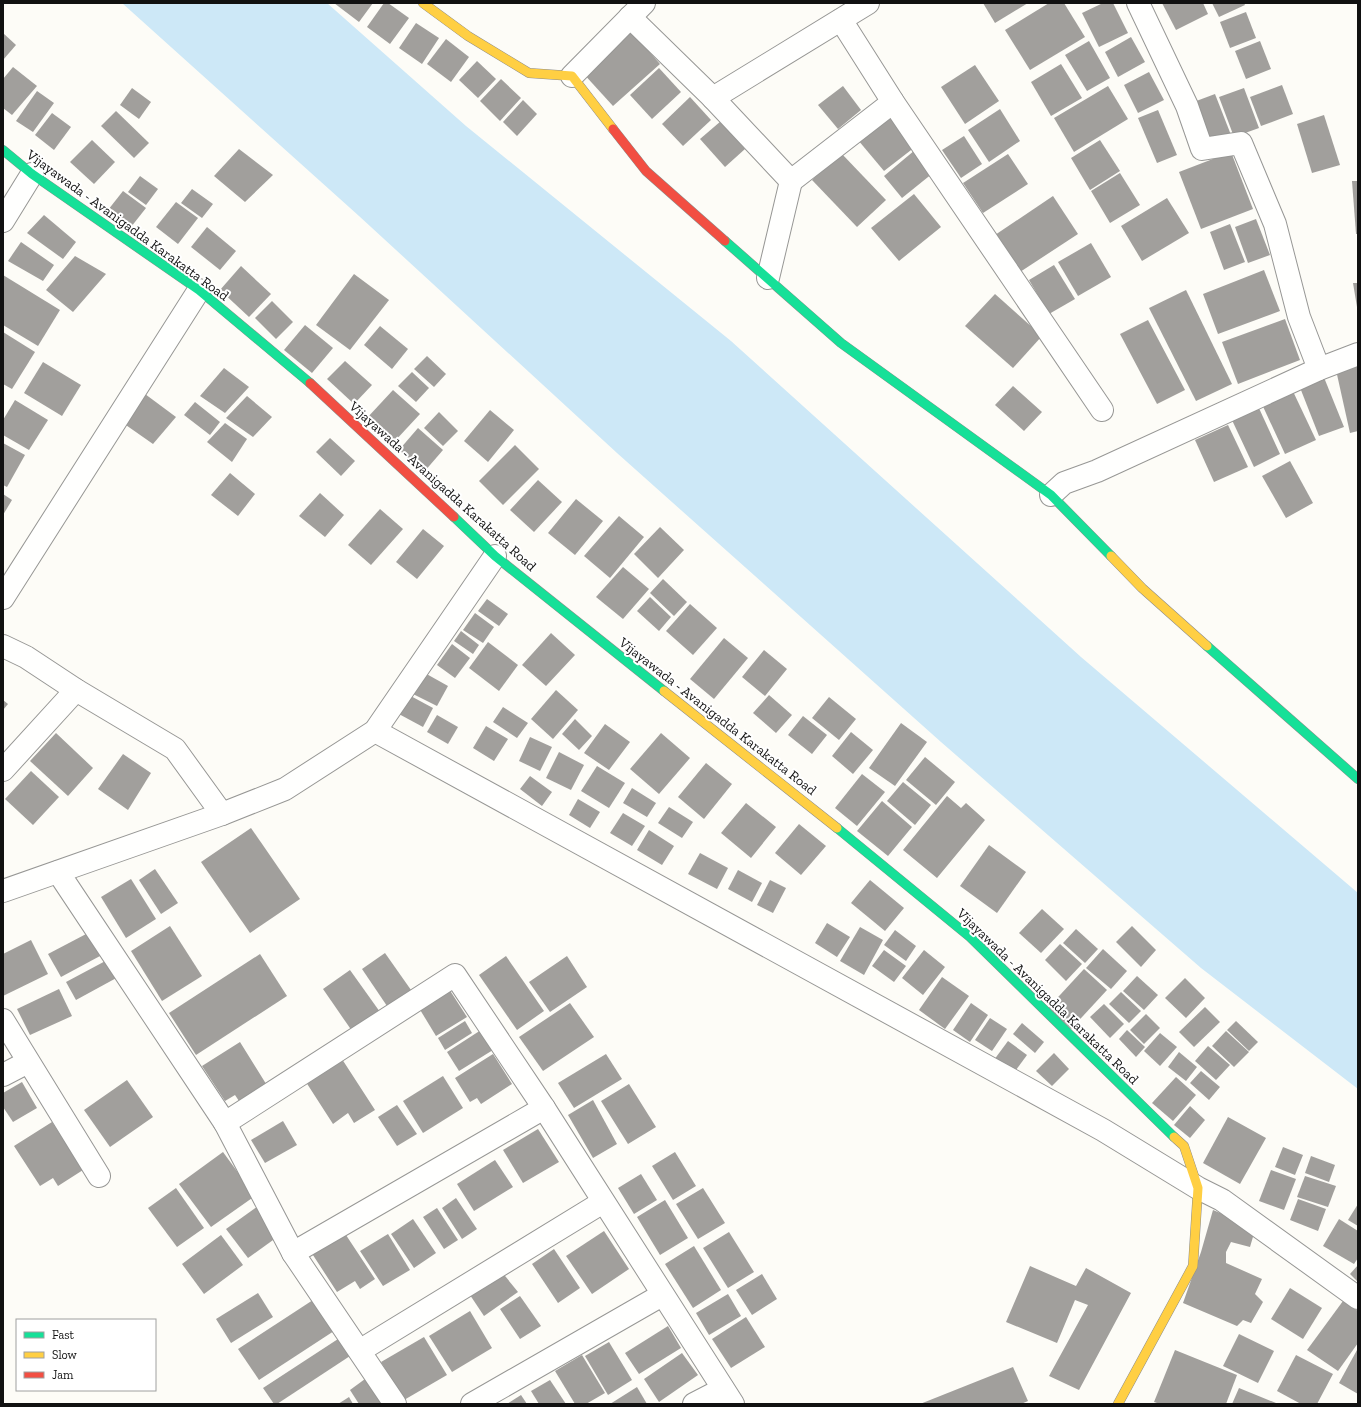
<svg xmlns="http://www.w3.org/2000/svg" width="1361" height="1407" font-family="'Zilla Slab',serif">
<rect width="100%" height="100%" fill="#fdfcf7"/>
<path fill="#cde8f7" d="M122,3H327L466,126L731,341L1081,657L1358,893V1089L1201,968L941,742L617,453L359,216Z"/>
<g fill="#a19f9c">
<path d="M334,3H373L359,22Z"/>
<path d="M384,3H388L409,18L390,44L367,27Z"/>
<path d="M983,3H1028L995,23Z"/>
<path d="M1049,3H1064L1085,37L1030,70L1005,30Z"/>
<path d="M1103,3H1113L1128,33L1099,47L1082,13Z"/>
<path d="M1162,3H1203L1208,14L1176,30Z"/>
<path d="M1212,3H1244L1245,5L1219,17Z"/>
<path d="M1246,12L1256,38L1230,48L1220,22Z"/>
<path d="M416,23L439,38L422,64L399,48Z"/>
<path d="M630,29L660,64L613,106L582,72Z"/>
<path d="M3,33L16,45L3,60Z"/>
<path d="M1131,37L1145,62L1118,77L1105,52Z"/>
<path d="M446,39L469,57L451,82L427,64Z"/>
<path d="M1089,41L1110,78L1087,91L1065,55Z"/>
<path d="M1260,41L1271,69L1246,79L1235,51Z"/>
<path d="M477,61L496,79L478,98L459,80Z"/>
<path d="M1061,64L1082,98L1051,116L1031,82Z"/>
<path d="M975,65L999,101L965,124L941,87Z"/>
<path d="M13,67L37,86L12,115L3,108V79Z"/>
<path d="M659,68L681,92L652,119L630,95Z"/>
<path d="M1149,72L1164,100L1138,113L1124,85Z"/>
<path d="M501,79L521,98L500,121L480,101Z"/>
<path d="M1282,85L1293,114L1261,126L1250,97Z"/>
<path d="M843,86L861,110L838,129L818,105Z"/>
<path d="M1108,86L1128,119L1074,152L1054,118Z"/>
<path d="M132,88L151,102L139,119L120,105Z"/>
<path d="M1244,88L1259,128L1234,137L1219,97Z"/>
<path d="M37,91L54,103L33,132L16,121Z"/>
<path d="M1215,94L1231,135L1207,144L1191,103Z"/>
<path d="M690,97L711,120L683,146L662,124Z"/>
<path d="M523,100L537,114L517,136L503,122Z"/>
<path d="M1000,109L1020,141L989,162L968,130Z"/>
<path d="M1158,110L1177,155L1157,163L1138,118Z"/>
<path d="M116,111L149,143L134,158L101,126Z"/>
<path d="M52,113L71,127L54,150L35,135Z"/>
<path d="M889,115L915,147L884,171L858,140Z"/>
<path d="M1324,115L1340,165L1312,173L1297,124Z"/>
<path d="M721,121L745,149L725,167L700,139Z"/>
<path d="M964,136L982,164L961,178L942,150Z"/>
<path d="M92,140L115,162L94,184L70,162Z"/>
<path d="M1100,140L1120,171L1090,190L1071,158Z"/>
<path d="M239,149L273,175L245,202L214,176Z"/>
<path d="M915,150L933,173L902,198L884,176Z"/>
<path d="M1231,152L1253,209L1201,229L1179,172Z"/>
<path d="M841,153L886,200L857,227L812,180Z"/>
<path d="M1008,154L1028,184L983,213L963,183Z"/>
<path d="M1120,173L1140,205L1110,223L1091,191Z"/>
<path d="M140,176L158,189L146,205L128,192Z"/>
<path d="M1352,181H1358V234H1356Z"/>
<path d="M192,189L213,204L202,218L181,203Z"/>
<path d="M123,191L146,208L131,227L108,210Z"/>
<path d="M914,194L941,227L899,261L871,228Z"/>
<path d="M1053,196L1078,234L1020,272L995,235Z"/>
<path d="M1167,198L1189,233L1142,261L1121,226Z"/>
<path d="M176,202L198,218L178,244L156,227Z"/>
<path d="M44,215L76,242L63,259L27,233Z"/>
<path d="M1256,219L1270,255L1248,263L1235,227Z"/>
<path d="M1230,224L1245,262L1224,270L1210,232Z"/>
<path d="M207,227L236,251L220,270L191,247Z"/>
<path d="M21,242L54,265L43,281L8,261Z"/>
<path d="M1091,243L1111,277L1078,296L1058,262Z"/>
<path d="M75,256L106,274L73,312L46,290Z"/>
<path d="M1054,265L1075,299L1049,314L1029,280Z"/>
<path d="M241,266L271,294L249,317L220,290Z"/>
<path d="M1264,270L1280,311L1218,334L1203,294Z"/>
<path d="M354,274L389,300L350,350L316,325Z"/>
<path d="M3,275L60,310L38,346L3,325Z"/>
<path d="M1353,283H1358V307H1357Z"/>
<path d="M1186,290L1232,384L1196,401L1149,308Z"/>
<path d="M995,294L1042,336L1013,368L965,326Z"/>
<path d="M272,301L293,322L276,339L255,318Z"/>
<path d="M1285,319L1300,360L1238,384L1222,342Z"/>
<path d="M1148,320L1185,390L1157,404L1120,334Z"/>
<path d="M305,325L333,348L312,373L284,350Z"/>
<path d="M380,326L408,349L392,369L364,345Z"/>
<path d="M3,332L35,352L12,389L3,384Z"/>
<path d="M427,356L446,374L434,387L414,369Z"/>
<path d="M345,361L372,385L354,404L327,379Z"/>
<path d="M43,362L81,385L62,416L24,393Z"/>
<path d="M1358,365V431L1350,433L1336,370Z"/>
<path d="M224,368L249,387L225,413L200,396Z"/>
<path d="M412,372L429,388L416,402L398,386Z"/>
<path d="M1323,375L1344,427L1319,436L1299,385Z"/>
<path d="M1290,385L1316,440L1285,454L1260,400Z"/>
<path d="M1013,386L1042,412L1024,431L995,405Z"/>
<path d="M393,390L420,414L394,442L367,418Z"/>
<path d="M145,394L176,417L153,444L123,423Z"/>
<path d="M247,396L272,417L253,437L226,418Z"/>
<path d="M15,400L48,420L29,450L3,435V420Z"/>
<path d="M195,402L220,422L210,435L184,415Z"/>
<path d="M1258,406L1280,454L1254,467L1231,418Z"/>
<path d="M490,410L514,430L488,462L464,441Z"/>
<path d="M439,412L458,431L443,446L424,428Z"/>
<path d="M225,423L247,439L232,462L207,442Z"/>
<path d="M1228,425L1248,467L1214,482L1195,440Z"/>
<path d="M418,428L443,450L424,472L399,450Z"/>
<path d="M330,438L355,461L341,476L316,452Z"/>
<path d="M3,443L25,455L7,487L3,485Z"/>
<path d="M515,445L539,469L503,505L479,481Z"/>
<path d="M1290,461L1313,503L1286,518L1262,476Z"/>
<path d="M230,473L255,494L238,516L211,495Z"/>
<path d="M538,480L562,502L534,532L510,510Z"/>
<path d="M320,493L344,515L325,537L299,516Z"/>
<path d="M3,494L12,500L3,515Z"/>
<path d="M576,499L603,521L575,555L548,533Z"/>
<path d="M380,509L403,529L371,565L348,545Z"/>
<path d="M619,516L644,537L610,578L584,556Z"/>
<path d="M660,527L684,550L658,578L634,554Z"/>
<path d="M423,529L444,546L417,579L396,562Z"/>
<path d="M623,567L649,589L623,619L596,597Z"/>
<path d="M663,579L687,602L674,616L650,593Z"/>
<path d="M650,597L671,617L659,631L637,611Z"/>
<path d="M487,599L508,614L499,626L478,611Z"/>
<path d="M690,604L717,628L693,655L666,631Z"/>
<path d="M475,613L494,627L483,643L463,630Z"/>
<path d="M461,631L479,645L473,654L454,641Z"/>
<path d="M551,633L575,655L546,686L522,665Z"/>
<path d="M724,638L748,658L714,699L690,679Z"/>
<path d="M488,642L518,665L499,691L469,668Z"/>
<path d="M452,644L470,658L455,678L437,665Z"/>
<path d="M764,650L787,669L765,696L742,677Z"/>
<path d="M423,672L448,686L437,706L411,693Z"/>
<path d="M556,690L578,710L553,739L531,719Z"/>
<path d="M407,694L433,708L423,727L397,713Z"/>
<path d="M769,695L792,715L776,733L753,713Z"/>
<path d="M829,697L856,719L839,740L812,718Z"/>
<path d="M3,700L8,704L3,710Z"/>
<path d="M503,707L528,723L517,738L493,722Z"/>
<path d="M437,715L458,727L448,744L427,732Z"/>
<path d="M803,716L827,735L812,754L788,735Z"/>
<path d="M575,719L592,736L579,750L562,734Z"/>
<path d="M901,723L927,742L895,786L869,768Z"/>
<path d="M605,724L630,742L609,770L584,753Z"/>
<path d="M486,726L508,739L494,761L473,748Z"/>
<path d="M851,732L873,750L853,774L832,756Z"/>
<path d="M56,733L93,768L68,796L30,761Z"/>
<path d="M661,733L690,758L659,794L630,769Z"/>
<path d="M530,737L552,747L540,771L519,761Z"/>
<path d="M559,752L584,765L571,790L546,778Z"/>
<path d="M123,754L151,773L128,810L98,789Z"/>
<path d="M925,757L955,782L936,805L906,780Z"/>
<path d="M706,763L732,784L704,819L678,797Z"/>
<path d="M597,766L625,783L609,808L581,791Z"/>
<path d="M31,771L59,797L33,825L5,799Z"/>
<path d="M862,774L885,792L857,826L835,808Z"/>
<path d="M530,776L552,792L542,806L520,789Z"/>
<path d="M903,782L931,805L915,825L887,801Z"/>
<path d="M632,788L656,803L647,817L623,803Z"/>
<path d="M947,796L961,808L966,803L985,820L937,878L903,850Z"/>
<path d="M578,799L600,812L590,828L569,815Z"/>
<path d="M882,801L912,827L888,856L857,831Z"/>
<path d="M746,803L776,827L751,858L721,833Z"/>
<path d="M669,807L693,822L682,838L658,823Z"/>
<path d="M623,813L645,826L632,846L610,833Z"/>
<path d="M799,824L826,846L801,875L775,853Z"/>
<path d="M251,828L300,899L250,933L201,862Z"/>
<path d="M649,830L674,846L662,865L637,850Z"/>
<path d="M989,845L1026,872L997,913L960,886Z"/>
<path d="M700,853L728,868L717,889L688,874Z"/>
<path d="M155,869L178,903L161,914L139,880Z"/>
<path d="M738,870L762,883L752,902L728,889Z"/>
<path d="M131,879L156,919L126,938L101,897Z"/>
<path d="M770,880L786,888L773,913L757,905Z"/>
<path d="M870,880L904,908L885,931L851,903Z"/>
<path d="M1042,909L1064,929L1041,953L1019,933Z"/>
<path d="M827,923L850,937L837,957L815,943Z"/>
<path d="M170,926L202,976L162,1001L131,951Z"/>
<path d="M1132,926L1156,950L1141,967L1116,942Z"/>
<path d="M860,927L883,940L864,975L840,961Z"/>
<path d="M1076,929L1098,949L1085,963L1063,943Z"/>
<path d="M895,930L916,946L906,961L884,945Z"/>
<path d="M88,933L100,956L61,977L48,954Z"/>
<path d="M31,940L48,974L3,996V954Z"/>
<path d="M1060,944L1082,964L1066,981L1045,960Z"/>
<path d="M1103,949L1127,971L1111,989L1086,968Z"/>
<path d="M884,950L906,966L894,982L872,966Z"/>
<path d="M924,950L945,967L923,995L902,978Z"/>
<path d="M385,953L411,990L387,1006L362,969Z"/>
<path d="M260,954L287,996L196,1055L169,1013Z"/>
<path d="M506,956L544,1011L517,1030L479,975Z"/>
<path d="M567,956L587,987L550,1012L529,982Z"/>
<path d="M111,958L120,976L76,1000L66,982Z"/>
<path d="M1084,969L1107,990L1071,1029L1048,1008Z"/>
<path d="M350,970L380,1012L352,1031L323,989Z"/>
<path d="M1137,976L1158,995L1144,1010L1123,991Z"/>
<path d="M942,977L969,996L945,1029L919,1010Z"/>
<path d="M1185,978L1205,998L1186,1018L1165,998Z"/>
<path d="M59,989L72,1016L30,1035L17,1009Z"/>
<path d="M449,989L467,1017L436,1036L419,1008Z"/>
<path d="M1121,992L1141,1011L1129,1023L1109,1004Z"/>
<path d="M570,1003L594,1037L543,1071L519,1037Z"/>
<path d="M971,1003L988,1015L970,1042L953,1030Z"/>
<path d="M1104,1004L1124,1024L1110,1038L1090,1017Z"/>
<path d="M1205,1007L1220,1022L1194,1047L1179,1032Z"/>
<path d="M1146,1014L1160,1028L1144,1044L1130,1030Z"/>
<path d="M990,1018L1007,1029L992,1051L975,1040Z"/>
<path d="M465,1021L472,1033L445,1050L438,1038Z"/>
<path d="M1236,1021L1258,1042L1249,1051L1227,1030Z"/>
<path d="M1022,1023L1044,1042L1035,1053L1013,1034Z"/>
<path d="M481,1030L493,1050L459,1071L447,1052Z"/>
<path d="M1127,1030L1145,1047L1136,1057L1119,1039Z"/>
<path d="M1226,1031L1249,1052L1234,1067L1212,1046Z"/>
<path d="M1160,1033L1177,1047L1160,1066L1144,1051Z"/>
<path d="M1008,1041L1027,1055L1010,1078L991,1064Z"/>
<path d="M240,1042L268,1087L241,1104L235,1095L225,1101L202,1066Z"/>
<path d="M1208,1046L1230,1065L1216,1080L1195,1061Z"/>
<path d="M1179,1052L1197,1067L1186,1081L1168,1067Z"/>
<path d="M1054,1053L1069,1069L1052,1086L1036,1071Z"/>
<path d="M493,1054L512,1084L481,1104L477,1098L470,1102L455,1078Z"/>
<path d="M606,1054L622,1079L574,1108L558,1083Z"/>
<path d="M340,1056L375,1110L354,1123L348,1113L333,1124L304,1079Z"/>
<path d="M1201,1071L1220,1087L1209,1100L1190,1083Z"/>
<path d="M443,1076L463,1108L423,1133L403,1101Z"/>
<path d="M1176,1077L1196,1095L1173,1121L1152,1103Z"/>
<path d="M127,1080L153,1117L110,1147L84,1110Z"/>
<path d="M22,1082L37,1108L13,1122L3,1107V1093Z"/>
<path d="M629,1084L656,1127L628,1144L601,1101Z"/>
<path d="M593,1100L617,1144L593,1158L568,1115Z"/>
<path d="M397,1105L417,1134L397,1146L378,1117Z"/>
<path d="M1190,1106L1205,1120L1190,1138L1174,1125Z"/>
<path d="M1228,1117L1266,1138L1240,1184L1203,1163Z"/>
<path d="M283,1121L297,1145L265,1163L251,1140Z"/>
<path d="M52,1122L83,1170L58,1186L53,1178L40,1186L14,1146Z"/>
<path d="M538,1129L559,1162L523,1183L503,1150Z"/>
<path d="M1283,1147L1303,1155L1295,1175L1275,1167Z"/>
<path d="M223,1152L255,1196L211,1227L179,1184Z"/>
<path d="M675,1152L696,1186L673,1200L652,1166Z"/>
<path d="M1311,1156L1335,1165L1329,1182L1305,1173Z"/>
<path d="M495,1160L513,1187L474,1211L457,1184Z"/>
<path d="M1271,1170L1296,1179L1284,1210L1259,1201Z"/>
<path d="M641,1174L657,1200L634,1214L618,1188Z"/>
<path d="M1305,1176L1336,1186L1328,1207L1297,1197Z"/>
<path d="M176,1188L204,1228L177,1247L148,1208Z"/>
<path d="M703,1188L725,1223L698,1239L676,1204Z"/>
<path d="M456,1198L477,1229L462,1239L442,1208Z"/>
<path d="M1298,1199L1326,1209L1318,1231L1290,1220Z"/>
<path d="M665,1200L688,1238L660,1255L637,1217Z"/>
<path d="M1358,1204V1226L1348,1220Z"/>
<path d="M258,1206L280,1235L248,1258L226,1229Z"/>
<path d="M437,1208L458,1240L444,1249L423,1217Z"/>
<path d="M1213,1210L1237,1220L1255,1230L1250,1247L1231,1242L1226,1252V1263L1262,1279L1255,1294L1263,1302L1251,1323L1243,1320L1237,1326L1183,1303L1201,1252Z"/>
<path d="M413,1219L436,1253L414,1268L391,1234Z"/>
<path d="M1339,1219L1358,1231V1258L1354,1264L1323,1246Z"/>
<path d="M604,1231L629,1269L592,1294L566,1256Z"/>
<path d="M344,1232L375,1279L360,1289L355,1281L337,1292L311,1252Z"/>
<path d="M729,1232L754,1272L728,1288L703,1248Z"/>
<path d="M388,1234L410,1270L383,1286L360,1251Z"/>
<path d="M221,1235L243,1265L204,1294L182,1264Z"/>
<path d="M694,1246L721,1290L693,1308L665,1264Z"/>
<path d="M554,1249L580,1288L558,1303L532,1264Z"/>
<path d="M1358,1265V1282L1350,1274Z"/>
<path d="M1030,1266L1076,1286L1086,1268L1131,1293L1079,1390L1049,1376L1088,1305L1075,1300L1057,1343L1006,1322Z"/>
<path d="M501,1271L518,1292L484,1316L468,1292Z"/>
<path d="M762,1274L777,1299L752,1315L736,1290Z"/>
<path d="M1290,1288L1322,1308L1303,1339L1271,1319Z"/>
<path d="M258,1293L273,1317L231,1343L216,1319Z"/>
<path d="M728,1294L741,1316L709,1335L696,1313Z"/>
<path d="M520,1296L541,1326L520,1339L500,1309Z"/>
<path d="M313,1300L334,1331L259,1380L238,1349Z"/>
<path d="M1343,1301L1358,1311V1343L1338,1371L1307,1350Z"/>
<path d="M470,1311L492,1348L452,1372L429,1336Z"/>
<path d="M746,1317L765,1347L731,1368L712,1339Z"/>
<path d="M668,1326L681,1348L639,1374L625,1353Z"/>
<path d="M1239,1334L1274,1351L1258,1383L1223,1366Z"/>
<path d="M424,1337L447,1375L404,1400L381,1362Z"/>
<path d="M338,1339L350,1356L277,1404H274L263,1388Z"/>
<path d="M609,1342L632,1380L608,1395L585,1356Z"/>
<path d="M1175,1350L1237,1375L1226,1404H1160L1154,1402Z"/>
<path d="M1357,1350L1358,1351V1394L1339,1383Z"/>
<path d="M682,1353L698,1375L659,1402L644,1379Z"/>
<path d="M582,1355L605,1393L586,1404H575L555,1371Z"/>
<path d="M1296,1355L1333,1374L1317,1404H1301L1277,1391Z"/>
<path d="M1013,1367L1028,1401L1021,1404H920Z"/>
<path d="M365,1379L383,1404H359L350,1390Z"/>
<path d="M550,1380L566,1404H539L531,1391Z"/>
<path d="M637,1387L647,1404H610Z"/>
<path d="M1239,1388L1276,1403V1404H1232Z"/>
<path d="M521,1395L527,1404H507Z"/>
<path d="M349,1397L353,1404H338Z"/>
</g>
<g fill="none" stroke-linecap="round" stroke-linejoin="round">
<g stroke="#979795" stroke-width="24">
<g id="street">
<path d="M1138,3L1187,106L1202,149L1241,143L1275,224L1299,317L1319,369"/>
<path d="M630,17L713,98L791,181L893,102"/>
<path d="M841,20L893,102L1102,410"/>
<path d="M572,76L644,3"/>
<path d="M713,98L868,3"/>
<path d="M3,221L32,174"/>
<path d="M768,278L791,181"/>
<path d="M1051,495L1064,483L1097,471L1319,369L1358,354"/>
<path d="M3,598L199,290"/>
<path d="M3,646L26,657L76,690L175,749L222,814"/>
<path d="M375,731L1103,1130L1198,1188L1222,1200L1358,1298"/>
<path d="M3,770L76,690"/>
<path d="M58,872L225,1123L293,1253L395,1404"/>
<path d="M3,891L222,814L285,789L375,731L495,556"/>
<path d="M3,1020L99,1176"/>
<path d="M3,1075L28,1062"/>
<path d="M225,1123L455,975L544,1108L733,1404"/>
<path d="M293,1253L544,1108"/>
<path d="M361,1350L603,1202"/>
<path d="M472,1404L662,1295"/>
<path d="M694,1404L723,1389"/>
</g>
</g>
<g stroke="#8e8d8b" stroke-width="10">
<g id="fast">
<path d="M3,150L32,174L199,290L310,383"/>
<path d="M725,241L841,343L1051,495L1111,556"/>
<path d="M454,517L495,556L664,691"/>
<path d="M1207,646L1358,779"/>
<path d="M837,828L970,937L1174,1137"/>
</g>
</g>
<g stroke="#8e8d8b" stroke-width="10">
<g id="slow">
<path d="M423,3L468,36L529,73L572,76L613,129"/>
<path d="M1111,556L1142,588L1207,646"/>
<path d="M664,691L837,828"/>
<path d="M1118,1404L1193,1266L1198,1188L1184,1146L1174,1137"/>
</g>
</g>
<g stroke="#8e8d8b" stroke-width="10">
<g id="jam">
<path d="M613,129L646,171L725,241"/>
<path d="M310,383L454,517"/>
</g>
</g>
<use href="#street" stroke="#fffffe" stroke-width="22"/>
<use href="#fast" stroke="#16e098" stroke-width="9"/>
<use href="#slow" stroke="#ffcf43" stroke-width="9"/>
<use href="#jam" stroke="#f24e42" stroke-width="9"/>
</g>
<g text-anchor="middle" stroke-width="4" stroke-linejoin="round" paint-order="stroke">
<g font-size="14" fill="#111" stroke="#fff">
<text transform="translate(128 225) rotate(36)" y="5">Vijayawada - Avanigadda Karakatta Road</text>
<text transform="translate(443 486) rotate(42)" y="5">Vijayawada - Avanigadda Karakatta Road</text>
<text transform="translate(718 716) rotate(38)" y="5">Vijayawada - Avanigadda Karakatta Road</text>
<text transform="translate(1048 996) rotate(44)" y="5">Vijayawada - Avanigadda Karakatta Road</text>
</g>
</g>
<rect width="1361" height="1407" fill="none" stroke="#111111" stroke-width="8"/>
<rect x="16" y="1319" width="140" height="72" fill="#ffffff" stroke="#a0a0a0"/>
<rect x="24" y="1332" width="20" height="6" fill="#16e098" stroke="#a0a0a0"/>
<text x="52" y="1339" font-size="12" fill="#111111">Fast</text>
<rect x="24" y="1352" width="20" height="6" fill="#ffcf43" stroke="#a0a0a0"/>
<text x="52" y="1359" font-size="12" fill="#111111">Slow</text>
<rect x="24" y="1372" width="20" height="6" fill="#f24e42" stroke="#a0a0a0"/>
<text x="52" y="1379" font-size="12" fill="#111111">Jam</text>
</svg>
